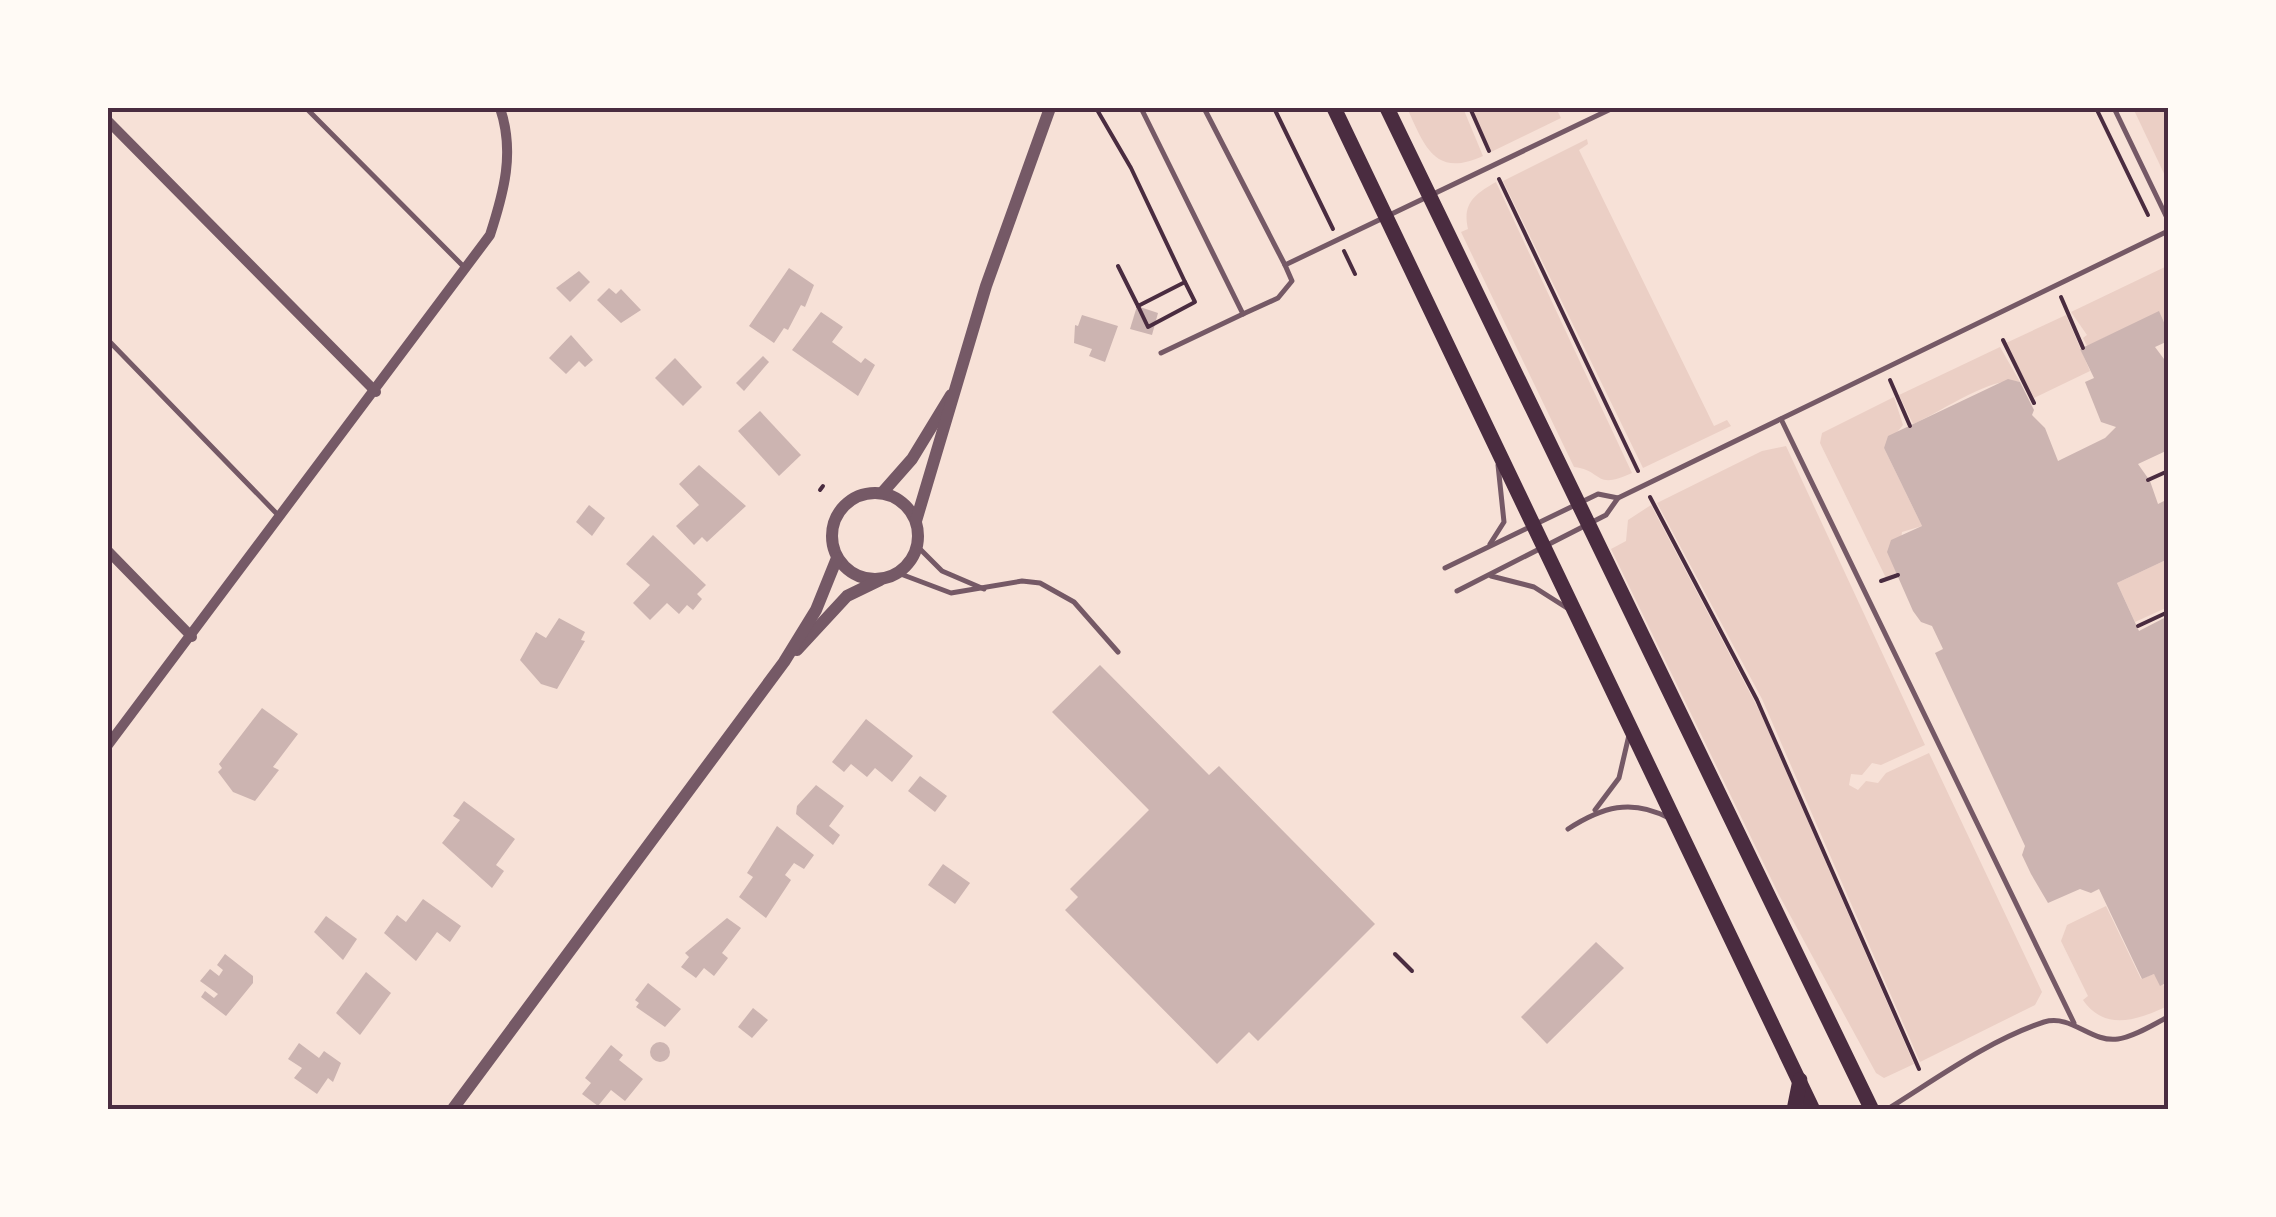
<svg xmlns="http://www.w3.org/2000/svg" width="2276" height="1217" font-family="Jost,sans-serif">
<rect width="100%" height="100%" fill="#f7e1d7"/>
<g fill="#ebcfc5">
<path d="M1407,108H1463L1483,156C1435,178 1425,147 1407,108Z"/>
<path d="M1471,108H1560L1557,110L1561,118L1491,152Z"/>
<path d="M2133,108H2168V182Z"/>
<path d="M1587,139L1588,144L1579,150L1714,426L1727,420L1731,426L1643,468L1503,181Z"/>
<path d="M1496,182L1632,473C1594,491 1603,470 1574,467L1461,232L1468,229C1462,203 1475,194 1496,182Z"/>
<path d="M2167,266L2168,330L2159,312L2087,346L2083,338L2087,335L2071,312Z"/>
<path d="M2066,315L2090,371L2034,398L2006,343Z"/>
<path d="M2000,347L2020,382C1994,374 1939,413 1913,424L1899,395Z"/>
<path d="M1894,397L1903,425L1884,448L1922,526L1902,532L1896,573L1886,578L1820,443L1822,433Z"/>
<path d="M1786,446L1925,745L1881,765L1872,763L1862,775L1851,774L1849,785L1858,790L1866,781L1878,783L1886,773L1929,753L2042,992L2035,1005L1920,1062L1762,699L1657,503L1762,451Z"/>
<path d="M1651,505L1761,714L1914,1064L1884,1078L1876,1073L1779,895L1611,549L1626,541L1628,520Z"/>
<path d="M2168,559V607L2135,622L2117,583Z"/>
<path d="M2106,906L2141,979L2154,974L2168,991V1006C2135,1021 2105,1031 2083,1000L2088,996L2061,941L2067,925Z"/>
</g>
<g fill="#ccb4b1">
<path d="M789,268L814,285L805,307L801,305L788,330L784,328L774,343L749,326Z"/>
<path d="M579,271L590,282L570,302L556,288Z"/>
<path d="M609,288L616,294L621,289L641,310L621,323L597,300Z"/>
<path d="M1137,306L1158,313L1152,335L1130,329Z"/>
<path d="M2159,311L2168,331V341L2155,347L2167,363L2168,450L2138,464L2150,481L2158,504L2168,499V559L2117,583L2139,631L2168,616V681L2165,683L2168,691V982L2160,986L2154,974L2142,979L2099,889L2091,893L2080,889L2048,903L2031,874L2022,855L2025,846L1935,653L1943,649L1932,626L1921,622L1913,611L1887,552L1891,540L1922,526L1884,448L1888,436L2008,379L2020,382L2034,410L2032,415L2045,428L2058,461L2105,438L2116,427L2101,422L2085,382L2094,378L2080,349Z"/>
<path d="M821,312L843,327L832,342L861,363L865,358L875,365L858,396L792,350Z"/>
<path d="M1082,315L1118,326L1105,362L1089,356L1092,349L1074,343L1075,325L1078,326Z"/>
<path d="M571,335L593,360L585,367L579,361L566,374L549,358Z"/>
<path d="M763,356L769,362L744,391L736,383Z"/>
<path d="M675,358L702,387L683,406L655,378Z"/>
<path d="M760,411L801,455L779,476L738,431Z"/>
<path d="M699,465L746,506L707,542L702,537L694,545L676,526L699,505L679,484Z"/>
<path d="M589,505L605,518L592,536L576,522Z"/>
<path d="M653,535L706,585L697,594L702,599L693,610L687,605L679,614L667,603L650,620L633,603L650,585L626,564Z"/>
<path d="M559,618L585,632L581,640L585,641L557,689L541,684L520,660L536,632L546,638Z"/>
<path d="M1100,665L1209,775L1219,766L1375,924L1258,1041L1249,1032L1217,1064L1065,910L1078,897L1070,889L1149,810L1052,712Z"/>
<path d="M262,708L298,734L273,767L279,770L255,801L233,792L218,772L222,768L219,764Z"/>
<path d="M866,719L913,756L892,782L875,768L867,777L851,764L844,772L832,762Z"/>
<path d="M920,776L947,796L935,812L908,791Z"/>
<path d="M816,785L844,806L829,826L840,835L833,845L796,814L797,806Z"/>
<path d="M464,801L515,839L496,865L504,871L492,888L442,843L460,820L453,816Z"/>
<path d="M777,826L814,855L804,869L794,863L785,875L791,880L766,918L739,897L753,877L747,873Z"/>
<path d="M943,864L970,883L955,904L928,885Z"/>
<path d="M423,899L461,926L450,942L437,932L416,961L384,933L397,915L406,922Z"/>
<path d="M326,916L357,939L343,960L314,932Z"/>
<path d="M727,918L741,928L722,953L728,958L714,976L704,968L696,978L681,967L689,957L685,953Z"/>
<path d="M1596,942L1624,968L1547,1044L1521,1017Z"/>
<path d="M225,954L253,976V983L226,1016L201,997L205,991L214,998L218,994L200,981L210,969L219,976L223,970L217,965Z"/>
<path d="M366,972L391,993L360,1035L336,1013Z"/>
<path d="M648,983L681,1009L665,1027L636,1007L639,1003L635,1000Z"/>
<path d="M753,1008L768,1020L752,1038L738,1027Z"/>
<circle cx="660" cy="1052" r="10"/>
<path d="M299,1043L319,1058L324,1051L341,1063L333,1082L328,1078L317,1094L294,1078L302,1068L288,1059Z"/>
<path d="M611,1045L623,1055L619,1060L643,1079L625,1101L611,1090L598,1106L582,1094L591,1083L585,1078Z"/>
</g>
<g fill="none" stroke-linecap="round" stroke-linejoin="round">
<g stroke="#4a2c40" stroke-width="4">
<path d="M1096,108L1131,168L1185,282L1138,306L1118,266"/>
<path d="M1274,108L1333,229"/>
<path d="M1470,108L1489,151"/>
<path d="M2096,108L2148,215"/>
<path d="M1499,179L1638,471"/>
<path d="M1344,251L1355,274"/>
<path d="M2061,297L2083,348"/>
<path d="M1138,306L1148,327L1195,302L1185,282"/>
<path d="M2003,340L2034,403"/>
<path d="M2166,378L2168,377"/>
<path d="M1890,380L1910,426"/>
<path d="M2148,480L2168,471"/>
<path d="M820,490L823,486"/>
<path d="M1650,497L1757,700L1919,1069"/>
<path d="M1881,581L1898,575"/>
<path d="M2138,626L2168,612"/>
<path d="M1395,954L1412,971"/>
<path d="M2167,983L2168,986"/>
<path d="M1942,1107L1943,1110"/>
</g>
<g stroke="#755966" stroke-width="5">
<path d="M306,108L465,268"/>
<path d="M1141,108L1243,314L1278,298L1292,281L1285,265"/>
<path d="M1204,108L1285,265L1613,108"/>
<path d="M2114,108L2168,220"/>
<path d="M108,340L279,516"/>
<path d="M1161,353L1243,314"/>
<path d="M1781,419L2074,1023"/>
<path d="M1490,544L1504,522L1498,465"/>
<path d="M917,546L942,571L984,589"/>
<path d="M1445,568L1598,494L1618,498"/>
<path d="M898,573L951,593L1022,581L1040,583L1074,602L1118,652"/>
<path d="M1491,576L1534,587L1567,608"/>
<path d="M1457,591L1606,515L1618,498L2168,231"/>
<path d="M1595,810L1619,778L1629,735"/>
<path d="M1568,829C1602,807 1631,798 1669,818"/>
<path d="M1886,1110C1936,1079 1989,1040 2044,1022C2072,1014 2091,1043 2118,1039C2134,1037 2154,1024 2168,1017"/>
</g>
<g stroke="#755966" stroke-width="10">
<path d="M108,121L376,392"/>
<path d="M108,551L192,637"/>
<path d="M108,745L490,235C504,192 515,152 500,108"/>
</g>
<g stroke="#755966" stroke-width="12">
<circle cx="875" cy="536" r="43"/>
<path d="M882,493L912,459L951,395"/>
<path d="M916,521L986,286L1050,108"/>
<path d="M797,650L847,596L880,580"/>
<path d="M452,1110L784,662L816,610L837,558"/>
</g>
<g stroke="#4a2c40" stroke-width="15">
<path d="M1334,108L1813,1110"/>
<path d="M1387,108L1872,1110"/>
<path d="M1794,1110L1800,1080"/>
</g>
</g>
<rect width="2276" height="1217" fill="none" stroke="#fffaf5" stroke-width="220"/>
<rect x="110" y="110" width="2056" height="997" fill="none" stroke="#4a2c40" stroke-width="4"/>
</svg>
